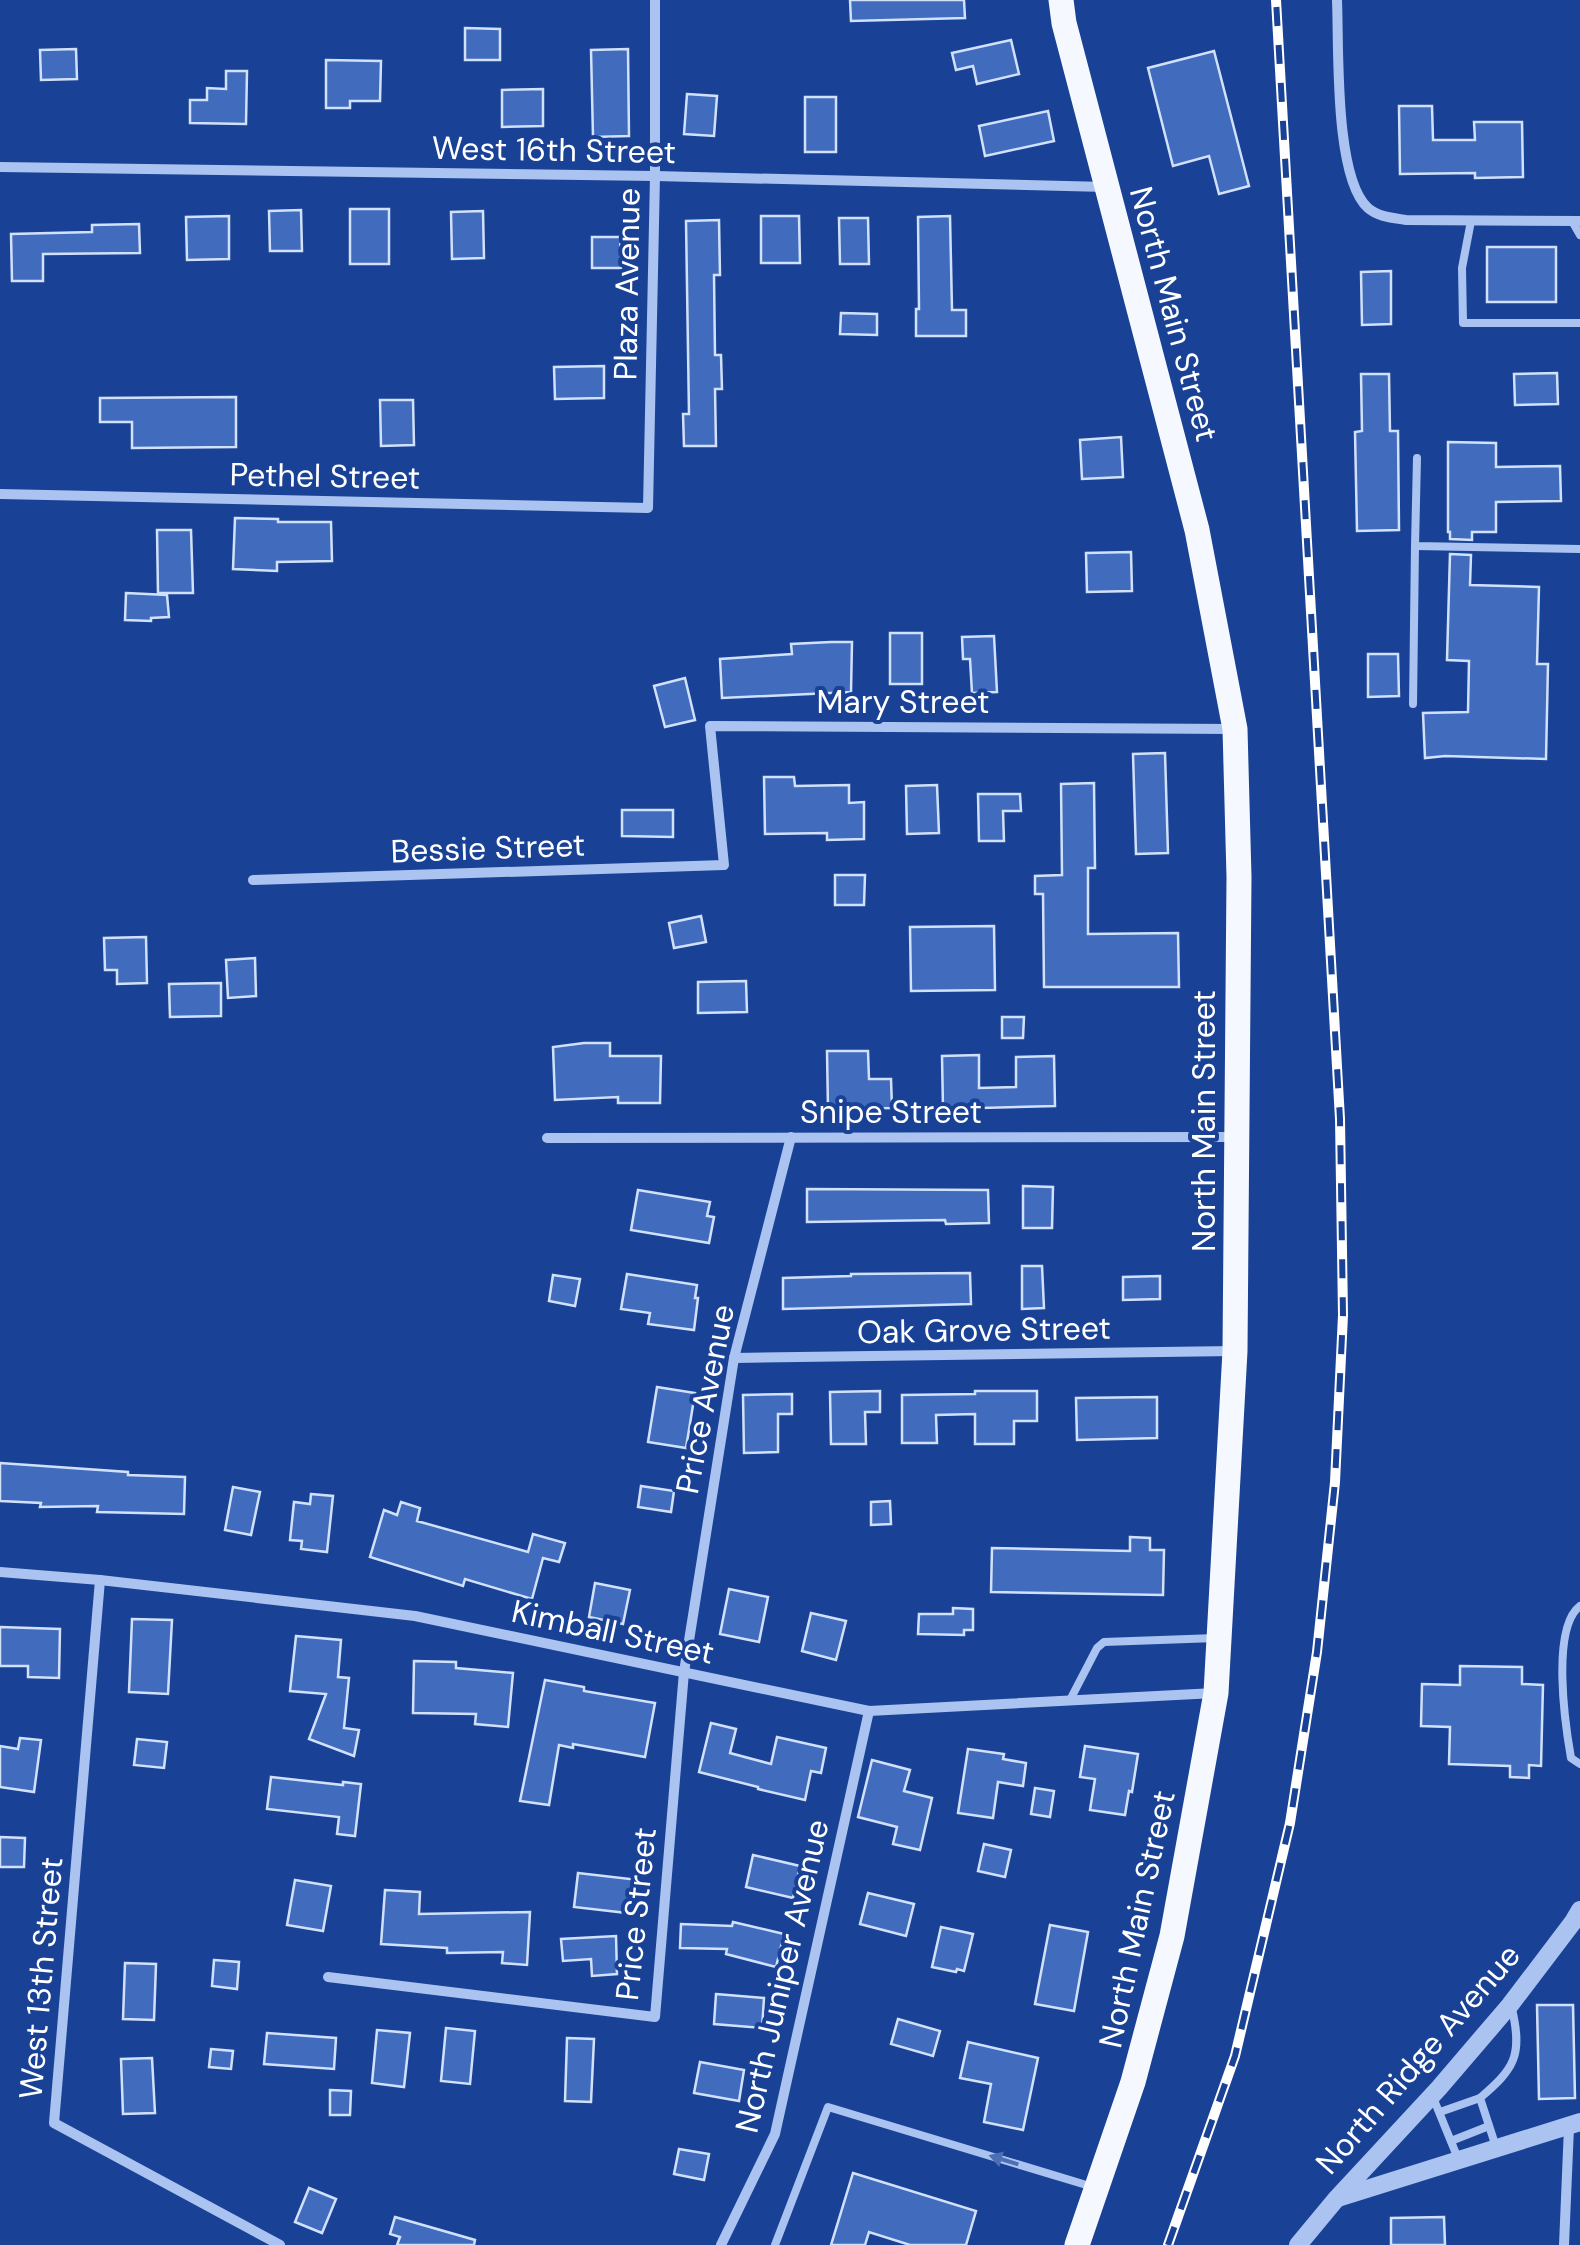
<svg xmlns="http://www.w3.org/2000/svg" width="1580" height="2245" font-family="'DM Sans',sans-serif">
<rect width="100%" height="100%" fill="#194296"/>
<g fill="#416bbd" stroke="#d2e1fb" stroke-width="2.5">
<path d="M850,0H964L965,18L851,21Z"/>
<path d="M465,28L500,29V60H465Z"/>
<path d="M1011,40L1019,74L977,84L973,66L956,70L952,53Z"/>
<path d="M76,49L77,79L41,80L40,50Z"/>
<path d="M628,49L629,136L593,137L591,50Z"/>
<path d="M1214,51L1249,186L1219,194L1209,156L1173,166L1148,68Z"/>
<path d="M326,60L381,61L380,101H350V108H326Z"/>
<path d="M226,71H247L246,124L190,123V100H207V88L226,89Z"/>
<path d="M543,89V126L502,127V90Z"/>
<path d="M687,94L717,96L714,136L684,134Z"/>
<rect x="805" y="97" width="31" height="55"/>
<path d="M1399,106H1432L1433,140H1475L1474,122H1522L1523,177L1475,178V173L1400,174Z"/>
<path d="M1048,111L1054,141L985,156L979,126Z"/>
<rect x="350" y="209" width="39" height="55"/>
<path d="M301,210L302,251H270L269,211Z"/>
<path d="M483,211L484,258L452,259L451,212Z"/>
<path d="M229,216V259L187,260L186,217Z"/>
<path d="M761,216H799L800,263H761Z"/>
<path d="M950,216L952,310H966V336H916V309H919L918,217Z"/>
<path d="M839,218H868L869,264H840Z"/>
<path d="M719,220L720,275H714L715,355H721L722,389H715L716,446H684L683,414H689L686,221Z"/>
<path d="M139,224L140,253L43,254V281H12L11,234L92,232V225Z"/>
<path d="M592,237H620L621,268H592Z"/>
<rect x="1487" y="247" width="69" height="55"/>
<path d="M1391,271V324L1362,325L1361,272Z"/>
<path d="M841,313L877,314V335L840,334Z"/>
<path d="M604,366V398L555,399L554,367Z"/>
<path d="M1557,373L1558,404L1515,405L1514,374Z"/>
<path d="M1361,374H1389L1390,431H1398L1399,530L1357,531L1355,432L1362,431Z"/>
<path d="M236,397V447L132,448V422H100V398Z"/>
<path d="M380,400H413L414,445L381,446Z"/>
<path d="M1121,437L1123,477L1082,479L1080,440Z"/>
<path d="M1448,442L1496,443V467L1560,466L1561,501L1496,502V532H1472V540L1450,539V532H1448Z"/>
<path d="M235,518L278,519V522H331L332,561L277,562V571L233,569Z"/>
<path d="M157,530H191L193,593H158Z"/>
<path d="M1131,552L1132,591L1087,592L1086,553Z"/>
<path d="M1450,554L1471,555L1470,585L1539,587L1537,664H1548L1546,759L1445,756L1425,758L1423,713L1468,712L1469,661L1447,660Z"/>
<path d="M126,593L167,595L169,617L151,618V621L125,620Z"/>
<rect x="890" y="633" width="32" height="51"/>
<path d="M994,636L997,692L972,693L970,659H963L962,637Z"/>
<path d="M831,642H852L851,692L722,698L720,659L792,654L791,644Z"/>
<path d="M1368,654H1398L1399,696L1368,697Z"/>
<path d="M685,678L695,720L665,727L654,686Z"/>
<path d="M1165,753L1168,853L1136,854L1133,754Z"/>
<path d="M764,777H794L795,786L849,785V803L864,802V839L827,840V833L765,834Z"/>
<path d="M1094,783L1095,868H1088V934L1178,933L1179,987H1044L1043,894H1035V876L1062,875L1061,784Z"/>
<path d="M937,785L939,833L907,834L906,786Z"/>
<path d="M978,794H1020L1021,811H1003L1004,841H979Z"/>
<path d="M622,810H673V837L622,836Z"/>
<path d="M835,875H865L864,905H835Z"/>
<path d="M701,916L706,942L674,948L669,923Z"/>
<path d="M994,926L995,990L911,991L910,927Z"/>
<path d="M146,937L147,983L117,984V970H105L104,938Z"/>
<path d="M255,958L256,996L228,998L226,960Z"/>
<path d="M746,981L747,1012L698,1013V982Z"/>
<path d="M221,983V1016L170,1017L169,984Z"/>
<path d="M1002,1017H1024L1023,1038H1002Z"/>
<path d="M584,1043H610V1056H661L660,1103H618V1097L555,1100L553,1047Z"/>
<path d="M827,1051H868L869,1079H891L892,1108L828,1109Z"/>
<path d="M979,1055V1088L1016,1087V1057L1054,1056L1055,1106L943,1109L942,1056Z"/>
<path d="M1023,1186L1053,1187L1052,1228H1023Z"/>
<path d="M807,1189L988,1190L989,1223L946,1224L945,1220L807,1222Z"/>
<path d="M638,1190L710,1202L707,1216L714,1217L709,1243L631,1230Z"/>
<path d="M1022,1266H1042L1044,1308L1022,1309Z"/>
<path d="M970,1273L971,1304L783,1309V1278L851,1276V1274Z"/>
<path d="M627,1274L697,1285L695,1298H698L694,1330L648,1324L650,1313L621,1309Z"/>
<path d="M553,1275L580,1279L575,1306L549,1301Z"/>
<path d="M1160,1276V1299L1123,1300V1277Z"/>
<path d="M657,1387L695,1393L686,1448L648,1442Z"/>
<path d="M880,1391V1412H865L866,1444H831L830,1392Z"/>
<path d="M975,1391H1037V1421H1014V1444H975V1414L936,1415L937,1443H902V1395L975,1394Z"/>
<path d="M792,1394V1414H778V1452L744,1453L743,1395Z"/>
<path d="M1157,1397V1438L1077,1440L1076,1398Z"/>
<path d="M0,1463L128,1472V1475L185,1477L184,1514L97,1512L98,1506L40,1507L41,1503L0,1501Z"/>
<path d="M641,1486L674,1491L671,1512L638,1507Z"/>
<path d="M233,1487L260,1492L251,1535L225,1530Z"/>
<path d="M311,1494L333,1496L327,1552L301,1549L302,1541L290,1540L294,1502L310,1504Z"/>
<path d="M890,1501L891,1524L871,1525V1502Z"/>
<path d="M401,1502L420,1508L417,1521L528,1552L533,1534L565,1543L559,1562L543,1558L532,1599L465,1579L463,1586L370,1557L384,1510L397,1515Z"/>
<path d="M1130,1537L1150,1538V1550H1164L1163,1595L991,1592L992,1548L1130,1551Z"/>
<path d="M595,1583L630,1590L623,1624L589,1617Z"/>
<path d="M729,1589L768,1597L759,1642L720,1634Z"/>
<path d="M953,1608L973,1609V1630H964V1635L918,1634L919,1614H953Z"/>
<path d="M811,1613L846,1621L836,1660L802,1651Z"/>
<path d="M132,1619L172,1620L168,1694L129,1692Z"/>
<path d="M0,1627L60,1629L59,1678L28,1677V1666H0Z"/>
<path d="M296,1636L341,1640L338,1677L349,1678L344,1728L359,1730L354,1756L309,1739L326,1694L290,1691Z"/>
<path d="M414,1661L456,1662V1668L513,1673L508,1727L475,1724L476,1714L413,1713Z"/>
<path d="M1460,1666L1522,1667V1684L1543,1685L1541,1766L1529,1765V1778L1510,1777V1766L1449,1764L1450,1727L1421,1726L1422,1684L1460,1685Z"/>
<path d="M545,1680L584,1687V1691L655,1703L645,1757L573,1744V1748L559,1745L549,1805L520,1801Z"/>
<path d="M711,1723L736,1729L730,1753L771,1764L777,1737L826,1748L821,1773L811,1771L805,1800L758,1789V1787L699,1772Z"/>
<path d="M20,1738L41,1740L34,1792L0,1787V1746L18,1749Z"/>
<path d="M137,1739L167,1742L164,1768L134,1765Z"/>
<path d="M1085,1746L1138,1754L1132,1792L1129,1791L1125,1815L1090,1810L1095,1779L1080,1777Z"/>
<path d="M968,1749L1004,1754L1003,1759L1026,1763L1023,1786L998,1782L993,1818L958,1813Z"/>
<path d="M872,1760L910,1770L904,1791L932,1798L920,1850L893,1844L897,1827L858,1817Z"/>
<path d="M271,1777L343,1785V1782L361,1784L355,1836L337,1834L339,1817L267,1809Z"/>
<path d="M1035,1788L1054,1791L1050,1817L1031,1814Z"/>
<path d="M0,1837L25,1838L24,1867H0Z"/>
<path d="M984,1844L1011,1850L1005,1877L978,1871Z"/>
<path d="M753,1855L800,1866L793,1898L746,1887Z"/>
<path d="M578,1873L639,1880L636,1914L574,1907Z"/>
<path d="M295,1880L331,1886L323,1931L287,1925Z"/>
<path d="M385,1890L420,1892L419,1914L530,1912L527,1965L502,1963L503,1952L447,1953V1948L381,1944Z"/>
<path d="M868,1893L914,1904L906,1936L860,1924Z"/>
<path d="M733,1922L784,1934L776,1967L726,1954L727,1949L680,1948L681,1924L732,1926Z"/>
<path d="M1050,1925L1088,1932L1074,2011L1035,2004Z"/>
<path d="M941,1927L973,1934L964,1971L957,1969L956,1972L932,1967Z"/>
<path d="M616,1936L617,1974L592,1976L591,1959L563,1961L561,1939Z"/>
<path d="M214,1960L239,1962L237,1989L212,1986Z"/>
<path d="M125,1963L156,1964L154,2020L123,2019Z"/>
<path d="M716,1994L764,1998L762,2028L714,2024Z"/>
<path d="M1537,2005H1573L1575,2098L1539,2099Z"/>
<path d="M898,2019L940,2031L933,2056L891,2044Z"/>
<path d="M446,2028L475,2031L470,2084L441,2081Z"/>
<path d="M377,2030L410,2033L404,2087L372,2083Z"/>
<path d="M267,2033L336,2038L334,2069L264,2064Z"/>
<path d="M567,2038L594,2039L591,2102L565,2101Z"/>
<path d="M968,2042L1038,2058L1023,2130L984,2122L991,2084L960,2078Z"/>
<path d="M211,2049L233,2051L231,2069L209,2067Z"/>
<path d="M152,2058L155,2113L123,2114L121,2059Z"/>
<path d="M700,2062L744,2070L739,2101L694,2093Z"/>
<path d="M330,2090L351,2091L350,2115H330Z"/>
<path d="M679,2149L709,2154L704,2180L674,2174Z"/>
<path d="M853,2173L976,2211L966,2245H910L869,2232L865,2245H831Z"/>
<path d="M309,2188L336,2199L322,2233L295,2222Z"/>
<path d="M395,2217L475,2240L474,2245H397L400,2237L390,2234Z"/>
<path d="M1444,2217L1445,2245H1391V2218Z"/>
</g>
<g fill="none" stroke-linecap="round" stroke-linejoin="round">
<g stroke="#abc3f1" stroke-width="8">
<path d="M1471,221L1462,268L1463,323H1580"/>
<path d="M1572,221L1580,235"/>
<path d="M1417,458L1415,546L1580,549"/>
<path d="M1413,704L1415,546"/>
<path d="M1580,1606C1551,1628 1565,1724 1571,1758L1580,1764"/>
<path d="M1070,1700L1097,1648L1104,1642L1216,1638"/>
<path d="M1432,2095L1459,2161"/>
<path d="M1440,2112L1480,2098"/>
<path d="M1451,2141L1489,2126"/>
<path d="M1496,2147L1480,2098C1514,2069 1523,2056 1512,2009"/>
<path d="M775,2245L828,2107L1093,2187"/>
</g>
<g stroke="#abc3f1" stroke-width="10">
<path d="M1337,0C1339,47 1334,178 1368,208C1378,217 1394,218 1406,220L1580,221"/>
<path d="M0,167L655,176L1106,187"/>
<path d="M0,494L648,508L655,176V0"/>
<path d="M253,880L724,865L710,726L1234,729"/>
<path d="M547,1138L1235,1137"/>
<path d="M734,1358L1234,1351"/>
<path d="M0,1572L100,1580L415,1616L869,1711L1215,1693"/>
<path d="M100,1580L54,2123L280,2245"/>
<path d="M328,1977L655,2017L684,1672L734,1358L791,1137"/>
<path d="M721,2245L775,2134L869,1711"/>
<path d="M1564,2245L1569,2127"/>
</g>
<g stroke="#abc3f1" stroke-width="18">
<path d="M1338,2198L1580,2122"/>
<path d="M1298,2245L1337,2198L1439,2088L1510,2005L1573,1922L1580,1910"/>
</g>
<path stroke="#f5f8ff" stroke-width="25" d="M1061,0L1064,23L1197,530L1235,729L1239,877L1235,1351L1216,1693L1172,1936L1133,2082L1077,2245"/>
<g stroke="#fff" stroke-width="10">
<path id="rail" d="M1168,2245L1235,2056L1290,1823L1317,1652L1335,1482L1343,1315L1340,1119L1276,0"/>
</g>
<use href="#rail" stroke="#194296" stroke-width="6" stroke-dasharray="19" stroke-linecap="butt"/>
</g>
<defs><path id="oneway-solid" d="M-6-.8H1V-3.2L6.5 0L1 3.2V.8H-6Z" transform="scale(2.5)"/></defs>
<use fill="#4c6fb6" href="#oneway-solid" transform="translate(1004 2160) rotate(-163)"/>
<g text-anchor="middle" stroke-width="8" stroke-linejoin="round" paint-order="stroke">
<g font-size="32" fill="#fff" stroke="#194296">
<text transform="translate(554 150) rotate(1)" y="11">West 16th Street</text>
<text transform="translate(627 284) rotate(-89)" y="11">Plaza Avenue</text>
<text transform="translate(1174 314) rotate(75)" y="11">North Main Street</text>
<text transform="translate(325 476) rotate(1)" y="11">Pethel Street</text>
<text x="903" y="713">Mary Street</text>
<text transform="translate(488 848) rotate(-2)" y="11">Bessie Street</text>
<text x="891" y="1123">Snipe Street</text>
<text transform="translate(1204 1121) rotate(-90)" y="11">North Main Street</text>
<text transform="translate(984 1330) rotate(-1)" y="11">Oak Grove Street</text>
<text transform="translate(705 1399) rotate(-79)" y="11">Price Avenue</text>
<text transform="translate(613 1632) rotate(12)" y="11">Kimball Street</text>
<text transform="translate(636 1914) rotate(-84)" y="11">Price Street</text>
<text transform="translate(1137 1919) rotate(-78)" y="11">North Main Street</text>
<text transform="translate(782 1976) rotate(-77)" y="11">North Juniper Avenue</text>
<text transform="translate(41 1978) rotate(-85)" y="11">West 13th Street</text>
<text transform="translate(1418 2059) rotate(-49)" y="11">North Ridge Avenue</text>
</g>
</g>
</svg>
